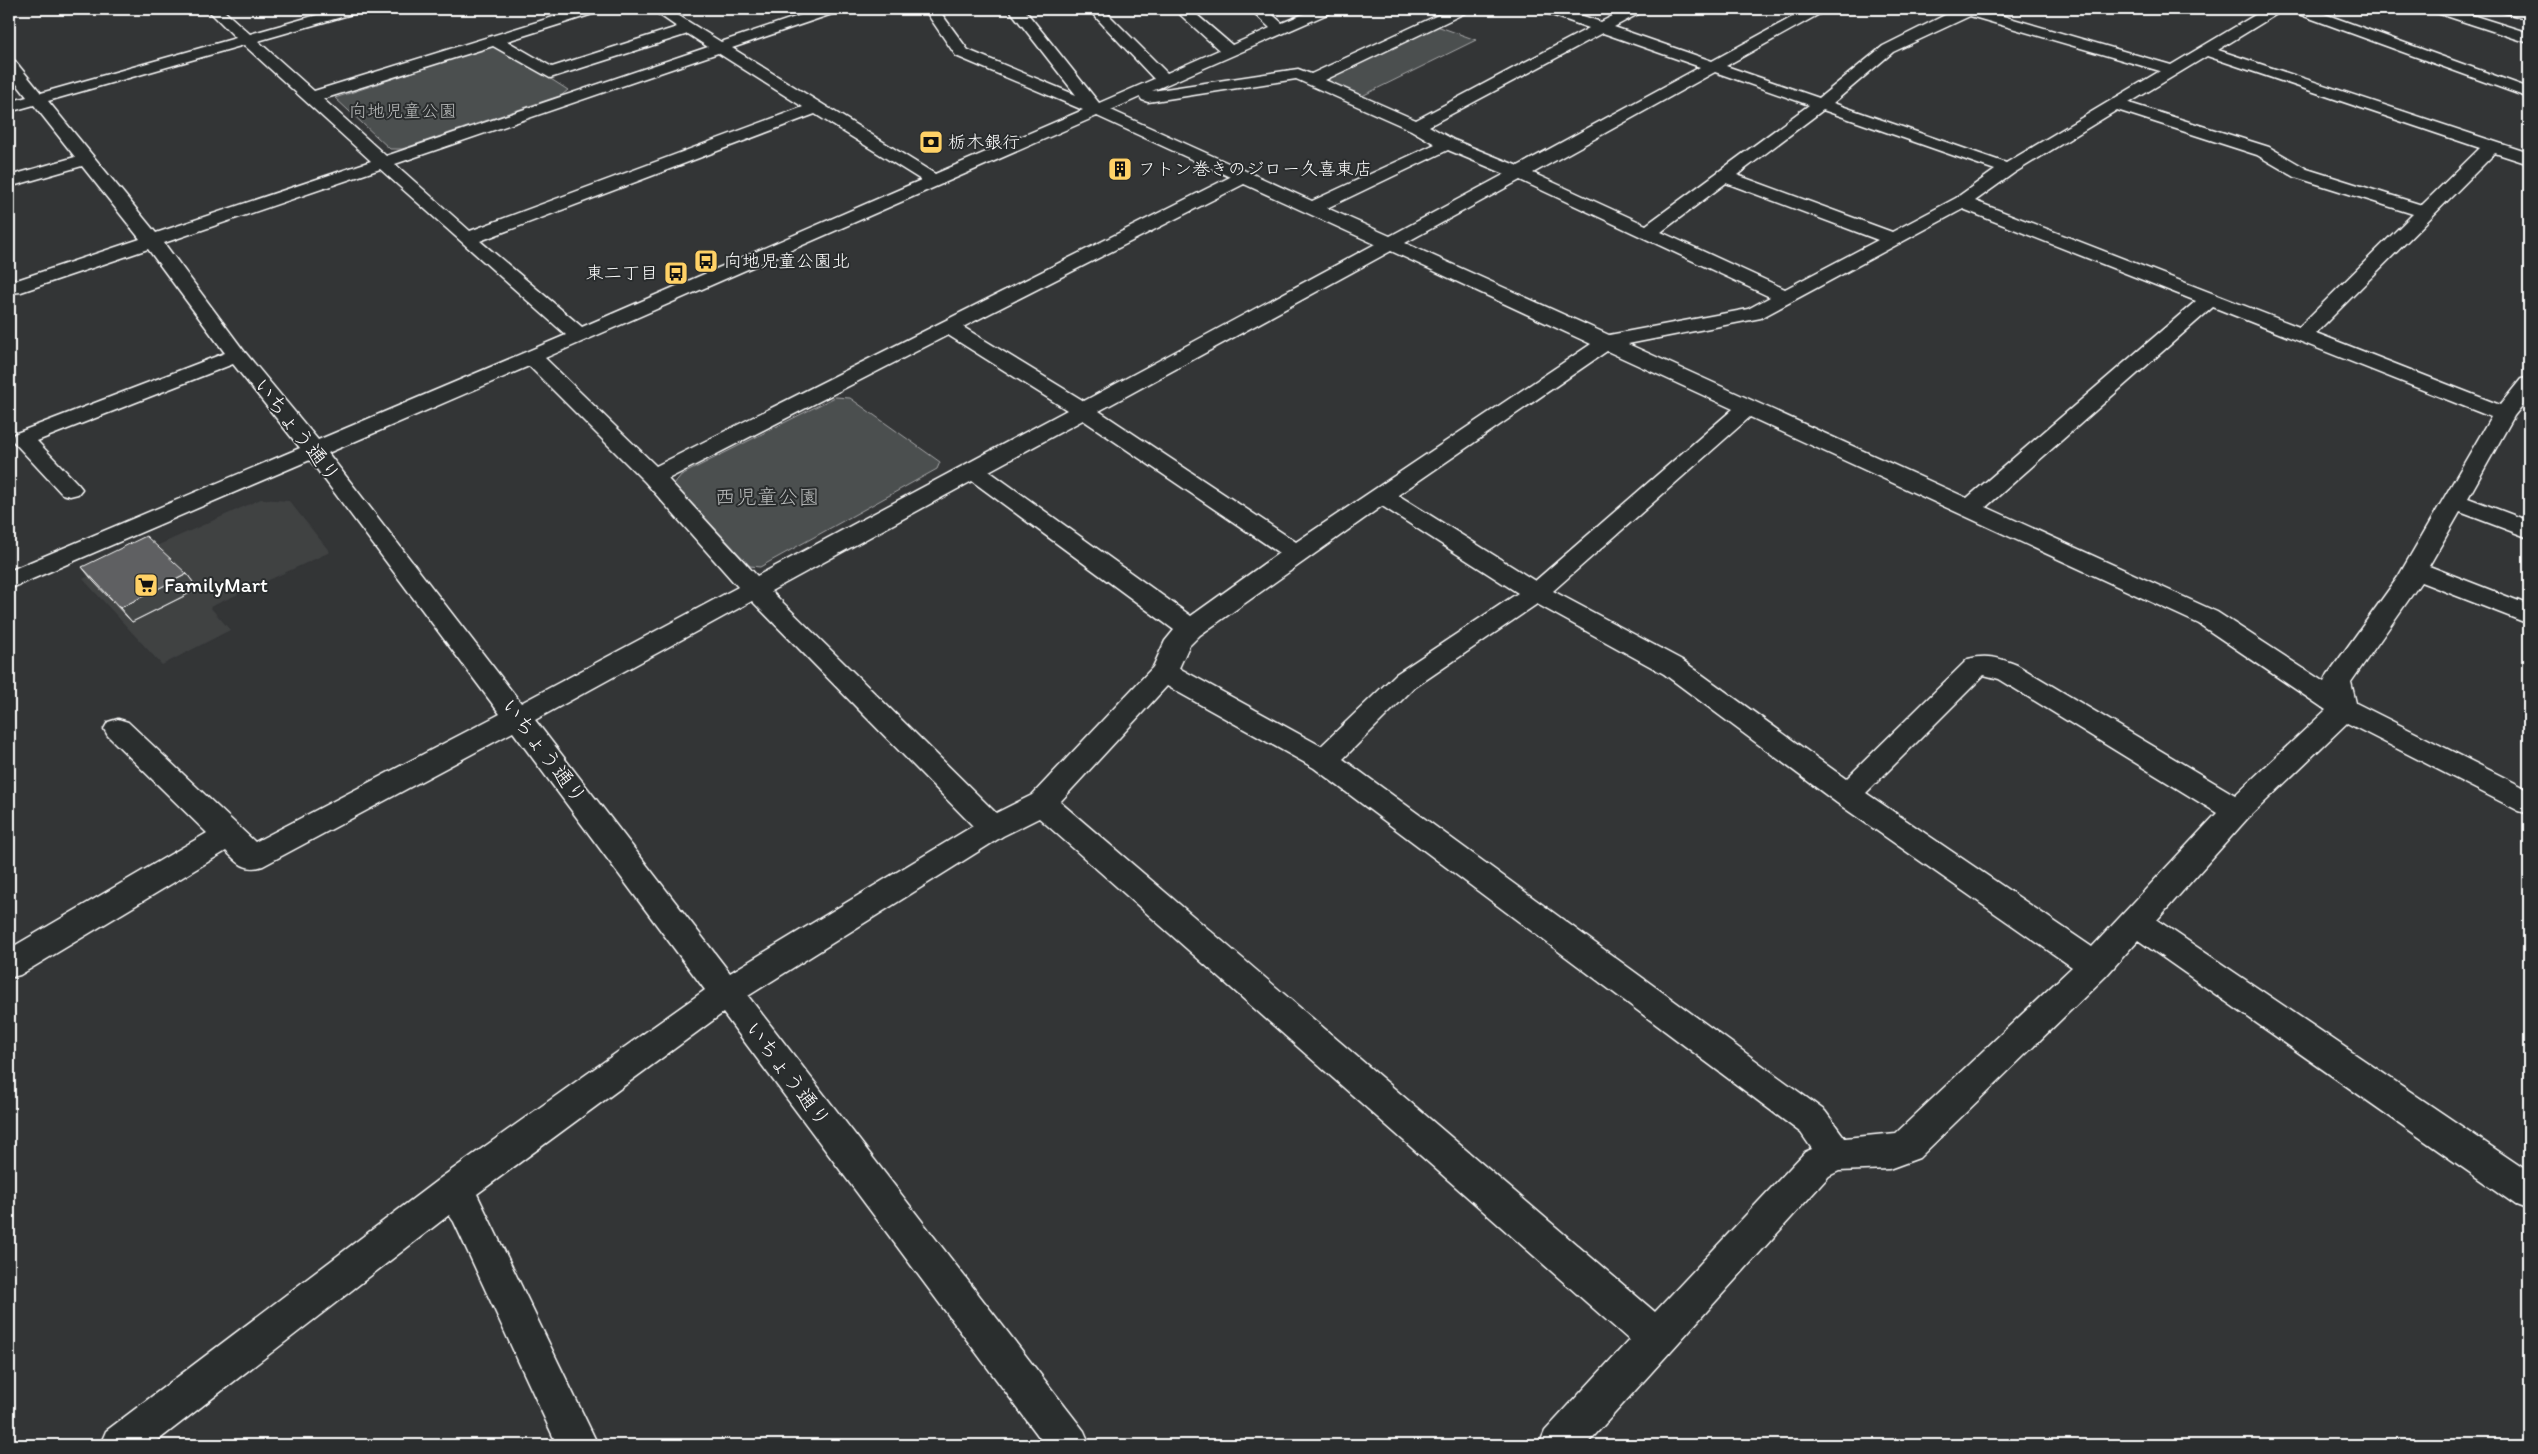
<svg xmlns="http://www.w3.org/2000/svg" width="2538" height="1454" font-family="Itim,'Klee One',sans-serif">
<rect width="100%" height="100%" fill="#333536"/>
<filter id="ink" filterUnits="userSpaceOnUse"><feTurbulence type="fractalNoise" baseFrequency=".02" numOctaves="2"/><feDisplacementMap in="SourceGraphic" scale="10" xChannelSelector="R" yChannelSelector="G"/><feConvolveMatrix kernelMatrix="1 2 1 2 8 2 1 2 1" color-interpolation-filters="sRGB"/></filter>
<g filter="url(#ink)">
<path fill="#404243" d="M261,499L289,501L330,552L210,607L230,630L162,665L83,579Z"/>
<g fill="#4c4f50" stroke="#a6a7a8">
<path d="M1437,26L1476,40L1360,97L1325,81L1330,76Z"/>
<path d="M488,47H501L568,90L562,95L402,149H390L335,98Z"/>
<path d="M835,397L850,398L940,462L937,469L760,567L750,566L674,484L681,475Z"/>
</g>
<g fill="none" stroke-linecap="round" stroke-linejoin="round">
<g stroke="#fff" stroke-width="3">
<g id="minor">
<path d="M207,9H222L250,34L338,9H361L359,12L258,41L314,91L579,9H601L599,12L507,41L552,67L677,27L651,9H668L721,42L819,9H840L838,12L732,48L935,174L1083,110L956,56L924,9H938L968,50L1076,95L1009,9H1024L1099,103L1154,79L1088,9H1103L1167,73L1219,50L1174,9H1190L1232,45L1270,28L1250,9H1266L1282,23L1315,9H1334L1332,12L1152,91L1298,69L1311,74L1451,9H1469L1467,12L1325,80L1416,120L1589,28L1543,12L1541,9H1562L1601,22L1626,9H1644L1642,12L1614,27L1712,61L1807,9H1825L1823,12L1726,66L1819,98L1883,46L1957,9H1979L2171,65L2265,9H2282L2280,12L2218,50L2529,153V164L2495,153L2316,333L2500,405L2521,379L2529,378V397L2514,416L2468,498L2529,521V538L2460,512L2429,566L2529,605V624L2421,582L2351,682L2356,703L2529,790V814L2519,811L2347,723L2247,819L2157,920L2529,1172V1210L2516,1205L2138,940L2106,976L1919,1158L1889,1169L1839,1171L1829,1176L1586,1445H1539L1545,1431L1629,1340L1039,818L1003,836L748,996L1084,1431L1090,1445H1045L723,1013L477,1194L598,1445H557L454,1222L449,1215L152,1445H100L106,1431L439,1179L705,990L513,732L263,866C245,872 238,863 226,851L20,975L9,978V949L207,833L108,736L104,729L108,722L118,719L128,722L255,842L500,714L310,460L9,589V571L300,448L233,364L37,441L78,484L82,489L78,494L70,496L62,494L11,439L14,434L225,353L148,249L21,292L9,293V277L17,280L140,239L82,166L9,187V176L75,157L34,105L9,112V102L27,97L9,74V59L15,61L41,93L236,38ZM1970,16L2160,71L2006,163L1833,103L1893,52ZM1603,33L1700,67L1518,166L1454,140L1429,126ZM688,34L708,47L386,156L323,99L493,46L550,78ZM244,45L371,161L156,233L48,101ZM718,53L803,107L470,231L395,164ZM2207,56L2480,148L2422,205L2307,169L2269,147L2129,103ZM1715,72L1809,105L1646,225L1533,173ZM1296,79L1411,130L1435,144L1312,201L1111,110L1140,97L1142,100L1148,102ZM1823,110L1995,170L1956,198L1892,232L1737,175ZM2117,110L2257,155L2295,177L2413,214L2299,327L1975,201L2014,173ZM815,114L921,180L582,327L480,241ZM1097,116L1230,177L656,466L545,358ZM1448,150L1505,174L1390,236L1327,208ZM380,169L566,335L318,440L244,351L164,243ZM1520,180L1770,297L1748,309L1609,335L1405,243ZM1726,183L1878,240L1785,289L1661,232ZM1244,184L1375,244L1084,401L963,327ZM1963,209L2196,301L1967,498L1628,344L1761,318ZM1391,251L1591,344L1296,542L1099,411ZM2213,307L2491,417L2398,577L2328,674L2324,682L2217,612L1986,507ZM948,335L1067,410L757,576L668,479ZM1607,351L1733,409L1535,581L1398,495ZM529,366L645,482L738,587L521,703L328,453ZM1750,417L2199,624L2326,710L2235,795L2017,665C2000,658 1987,654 1968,659L1846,779L1682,660L1553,591ZM1083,420L1279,553L1191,616L989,471ZM972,481L1174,630L1165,641L1153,667L1032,795L996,813L771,591ZM1382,506L1518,593L1396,674L1321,746L1179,668L1189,646L1200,635ZM752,601L973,826L730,973L535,720ZM1537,604L1664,674L1837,803L2072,967L1896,1133L1845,1138L1825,1111L1343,759L1414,688ZM1984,675L1999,679L2217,813L2092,947L1866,793ZM1167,686L1314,768L1801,1133L1812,1149L1805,1152L1655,1312L1060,802Z"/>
<path d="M2291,9H2311L2529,88V98L2293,12Z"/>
<path d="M2432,9H2453L2529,33V43L2434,12Z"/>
<path d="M2500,9L2529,10V19L2502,12Z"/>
</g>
</g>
<use href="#minor" fill="#2a2d2e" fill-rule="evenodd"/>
</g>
<path fill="#525354" stroke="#fff" d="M82,567L187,574L198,589L132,622L94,582Z"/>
<path fill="#424445" stroke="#fff" d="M187,574L198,589L132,622L120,608Z"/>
<path fill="#5f6162" stroke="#fff" d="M146,536L187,574L120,608L82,567Z"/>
</g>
<defs>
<g id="bank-square" transform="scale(1.25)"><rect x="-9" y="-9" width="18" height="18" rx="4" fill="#ffd166" stroke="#2a2d2e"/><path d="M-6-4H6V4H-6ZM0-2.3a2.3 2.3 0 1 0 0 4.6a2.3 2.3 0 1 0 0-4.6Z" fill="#111"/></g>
<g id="building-square" transform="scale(1.25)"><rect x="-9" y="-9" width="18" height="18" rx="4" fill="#ffd166" stroke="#2a2d2e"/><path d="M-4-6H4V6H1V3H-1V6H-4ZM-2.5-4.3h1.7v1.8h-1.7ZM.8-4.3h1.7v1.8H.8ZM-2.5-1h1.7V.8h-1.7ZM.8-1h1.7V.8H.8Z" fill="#111"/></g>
<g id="bus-square" transform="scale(1.25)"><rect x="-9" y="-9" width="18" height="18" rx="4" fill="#ffd166" stroke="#2a2d2e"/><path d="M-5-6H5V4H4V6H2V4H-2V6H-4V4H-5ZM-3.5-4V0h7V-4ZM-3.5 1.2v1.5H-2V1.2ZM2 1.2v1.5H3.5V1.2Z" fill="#111"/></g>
<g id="supermarket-square" transform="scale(1.25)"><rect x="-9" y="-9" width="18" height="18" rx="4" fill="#ffd166" stroke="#2a2d2e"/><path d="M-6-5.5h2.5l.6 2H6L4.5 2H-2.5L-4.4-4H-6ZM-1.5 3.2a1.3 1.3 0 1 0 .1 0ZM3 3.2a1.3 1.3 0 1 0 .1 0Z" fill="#111"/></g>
</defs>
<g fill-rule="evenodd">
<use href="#bank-square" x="931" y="142"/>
<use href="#building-square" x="1120" y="169"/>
<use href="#bus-square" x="706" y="261"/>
<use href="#bus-square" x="676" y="273"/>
<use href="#supermarket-square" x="146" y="585"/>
</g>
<g text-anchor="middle" stroke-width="4" stroke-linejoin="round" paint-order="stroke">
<g font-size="18" fill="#b7b9b9" stroke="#2a2d2e">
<text x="403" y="117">向地児童公園</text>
</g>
<g font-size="18" fill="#fff" stroke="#2a2d2e" text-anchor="start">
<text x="948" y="148">栃木銀行</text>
<text x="1138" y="175">フトン巻きのジロー久喜東店</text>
<text x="724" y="267">向地児童公園北</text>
<text x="658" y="279" text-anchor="end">東二丁目</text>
</g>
<g font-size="21" fill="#fff" stroke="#2a2d2e">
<text transform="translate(297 430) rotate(52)" y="7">いちょう通り</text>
<text transform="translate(544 751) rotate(53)" y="7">いちょう通り</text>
<text transform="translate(788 1074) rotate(53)" y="7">いちょう通り</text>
</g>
<g font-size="21" fill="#b7b9b9" stroke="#2a2d2e">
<text x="767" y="504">西児童公園</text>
</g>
<g font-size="21" fill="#fff" stroke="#2a2d2e" text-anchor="start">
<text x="164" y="592">FamilyMart</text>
</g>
</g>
<rect width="2538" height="1454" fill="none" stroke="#2a2d2e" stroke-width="30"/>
<rect x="15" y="15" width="2508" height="1424" fill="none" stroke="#fff" stroke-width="2" filter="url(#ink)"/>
</svg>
